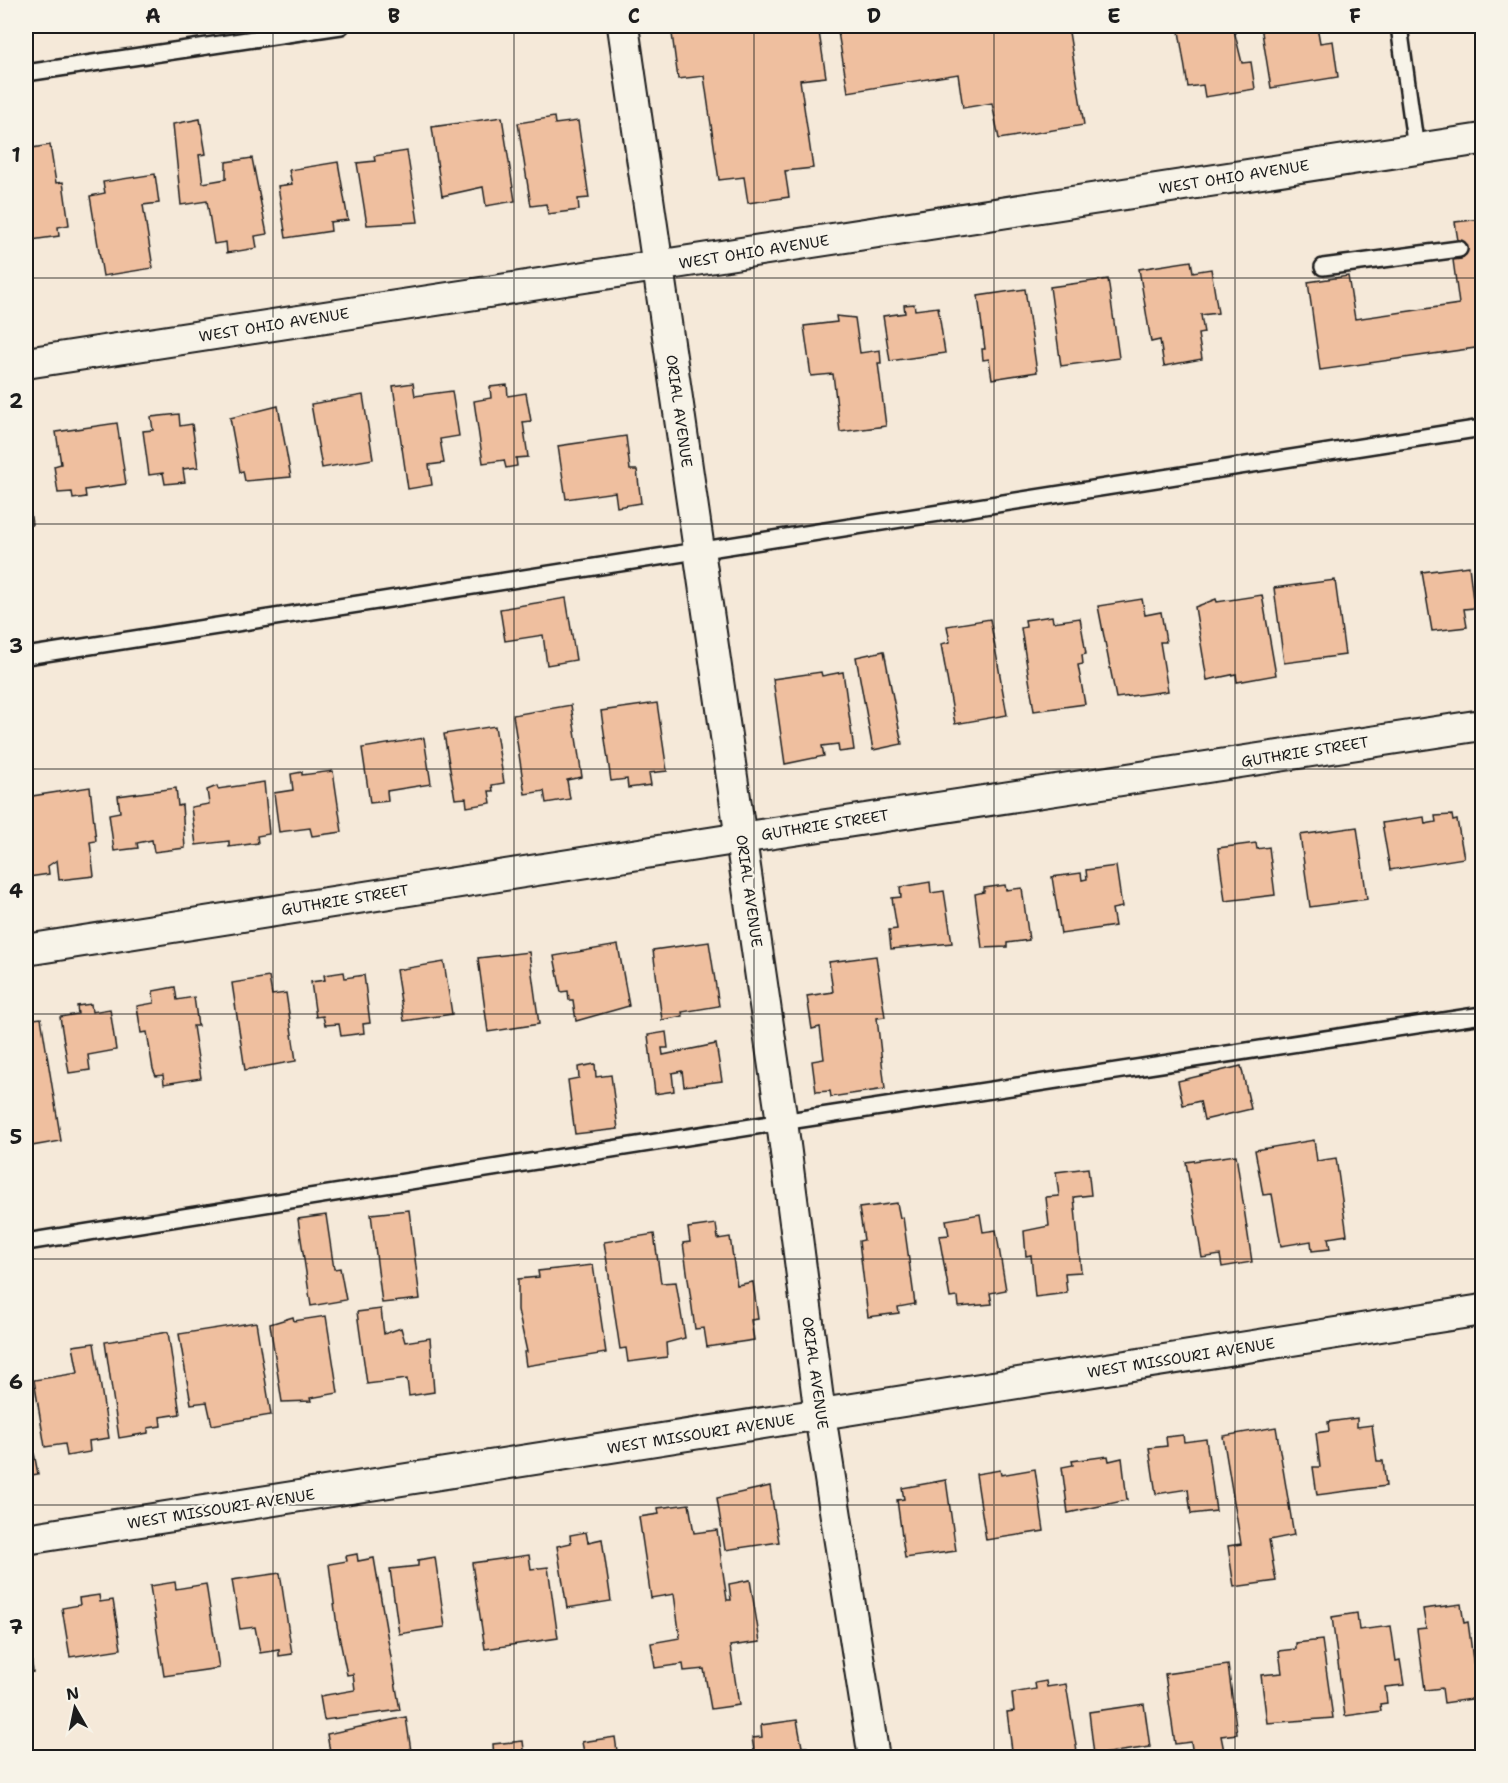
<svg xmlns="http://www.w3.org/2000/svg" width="1508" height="1783" font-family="'Shantell Sans',sans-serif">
<rect width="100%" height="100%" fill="#f5e9d9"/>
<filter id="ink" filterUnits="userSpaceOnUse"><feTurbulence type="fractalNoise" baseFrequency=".0167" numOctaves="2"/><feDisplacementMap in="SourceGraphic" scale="12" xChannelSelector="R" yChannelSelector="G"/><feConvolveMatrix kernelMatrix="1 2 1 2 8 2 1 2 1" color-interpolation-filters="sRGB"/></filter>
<g filter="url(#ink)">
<g fill="#efbf9f" stroke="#1c1c1c" stroke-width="1.5">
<path d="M671,26H818L826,77L800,80L813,168L785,171L789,197L748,203L744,177L719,180L704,76L678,79Z"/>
<path d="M837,26H1068L1084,125L999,139L992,103L963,108L958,74L848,92Z"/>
<path d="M1208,26H1233L1242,63L1251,62L1255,89L1205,97L1203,85L1188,87L1179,31Z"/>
<path d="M1261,26H1317L1320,43L1333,41L1338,77L1271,88Z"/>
<path d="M502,117L515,201L486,206L483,187L442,196L432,127Z"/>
<path d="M554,117L555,124L578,121L589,198L578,199L579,210L548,214L546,204L531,206L518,123Z"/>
<path d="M200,119L206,154L199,155L203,183L226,179V162L252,158L267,234L255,236L257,248L227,253L226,242L214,244L207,201L181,205L173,124Z"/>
<path d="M50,145L56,183L63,182L69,225L58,227L59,236L32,240L30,229L26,230V149Z"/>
<path d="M407,151L418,222L367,225L357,163L375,161L374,156Z"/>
<path d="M338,162L348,220L330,222L331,231L286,238L278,186L292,184L289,170Z"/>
<path d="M155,174L159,203L143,205L153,268L103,276L90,196L105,193L103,182Z"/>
<path d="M1482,219V347L1320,370L1308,282L1348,276L1355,319L1459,304L1453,260L1461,259L1455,222Z"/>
<path d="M1191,261L1193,272L1211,269L1218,313L1201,315L1204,333L1198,334L1202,359L1164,366L1160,340L1151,342L1139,269Z"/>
<path d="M1108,279L1119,358L1061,366L1050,287Z"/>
<path d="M1025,289L1037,372L992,379L989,359L983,360L982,349H985L978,296Z"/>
<path d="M914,304L915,310L938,307L945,353L890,361L883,316L905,313L904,305Z"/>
<path d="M836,316L855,318L860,353L880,350L881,363H878L886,426L840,432L833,374L811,376L804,326L837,322Z"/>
<path d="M413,383L415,396L452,391L459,436L440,439L444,463L429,465L432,485L408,489L393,386Z"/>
<path d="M507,385L508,396L526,393L531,421L523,422L528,457L516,458L517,466L506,468L504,460L483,463L474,401L491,398L490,387Z"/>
<path d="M363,395L373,459L322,468L311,404Z"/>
<path d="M278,406L291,477L245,481L243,471L240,472L230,418Z"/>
<path d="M179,414L180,426L192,424L198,467L183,469L185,482L165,484L163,473L149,475L143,431L153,430L151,417Z"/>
<path d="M117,423L126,484L85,490L86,497L73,499L72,492L58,493L54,466L61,464L56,432Z"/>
<path d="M626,436L630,470H637L641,503L617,507L615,492L566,499L558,446Z"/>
<path d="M26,480L32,525L26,526Z"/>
<path d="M1469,566L1474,608L1464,609L1467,627L1432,631L1422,572Z"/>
<path d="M1335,580L1345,655L1284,663L1274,588Z"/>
<path d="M1262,595L1276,675L1237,682L1236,674L1207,680L1195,607L1216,599L1217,602Z"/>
<path d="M566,598L576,660L547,665L543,635L505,641L500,609Z"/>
<path d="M1142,599L1145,615L1161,612L1166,642H1160L1168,691L1116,698L1098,606Z"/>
<path d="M1052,616L1053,622L1080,618L1086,654L1082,655L1083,664L1078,665L1085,704L1034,711L1021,628L1026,627L1025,620Z"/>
<path d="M990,619L1007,715L955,724L941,644L950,642L947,626Z"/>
<path d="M884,651L902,744L873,750L856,657Z"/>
<path d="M821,672L822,676L843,672L854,750L839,752L838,744L822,746L824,756L785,764L773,679Z"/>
<path d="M657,703L667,771L649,773L651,785L628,788L627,779L611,781L601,711Z"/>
<path d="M571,705L582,777L567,780L570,799L546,803L544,791L525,794L513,715Z"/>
<path d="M495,726L504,783L492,785L493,791H489L491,803L467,807L466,798L455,799L444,734Z"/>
<path d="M424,738L431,784L387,791L388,801L370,803L362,748Z"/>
<path d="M333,771L342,832L312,836L310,828L279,832L274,793L293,790L291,774L302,772V775Z"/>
<path d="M264,782L269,834L257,836L258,843L229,847V841L196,845L191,807L209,804L207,790L217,786L218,789Z"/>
<path d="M90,787L96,841L90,842L94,876L59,880L57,860L48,866L49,874L29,877L26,851V797Z"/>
<path d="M176,788L178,806L182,805L185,848L154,852L152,840L137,843L138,848L114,851L109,814L120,812L118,796Z"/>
<path d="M1452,815L1453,821L1457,820L1464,858L1390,870L1382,823L1424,817L1425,824L1436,822L1435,816Z"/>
<path d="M1357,827L1367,899L1310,907L1300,835Z"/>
<path d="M1256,843L1257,849L1269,847L1275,895L1225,901L1218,848Z"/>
<path d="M1116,866L1122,907L1112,909L1115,926L1061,934L1052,877L1081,873L1082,880L1087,879L1086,870Z"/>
<path d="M930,882L931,893L944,891L952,943L891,949L889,930L897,929L892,898L901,897L900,887Z"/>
<path d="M1005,885L1006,890L1022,888L1029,940L1007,943V947L982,948L975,894L984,892V888Z"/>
<path d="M1482,935V966L1478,936Z"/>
<path d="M709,942L719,1006L682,1012L683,1016L662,1020L653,950Z"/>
<path d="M618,945L629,1006L576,1021L573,1000H569L568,991L561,992L554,956Z"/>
<path d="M529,952L539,1024L488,1032L478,958Z"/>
<path d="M876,956L885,1017L877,1018L885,1089L831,1097L830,1091L816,1092L812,1061L824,1059L820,1027L812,1029L807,996L833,992L829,962Z"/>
<path d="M444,962L452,1014L404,1021L396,970Z"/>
<path d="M344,972L345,978L364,975L370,1023L363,1024L364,1033L341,1036L339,1024L325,1025L323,1016L316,1017L311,982L325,980L324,975Z"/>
<path d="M269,977L272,995L286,993L296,1061L245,1070L232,983Z"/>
<path d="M175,987L177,1000L194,997L198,1026H193L201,1078L164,1084L163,1075L156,1076L153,1069L147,1032L141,1033L137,1006L154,1003L153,991Z"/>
<path d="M91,1004L92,1012L110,1009L116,1050L88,1055L90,1070L69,1073L60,1017L78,1014L77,1006Z"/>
<path d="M41,1018L61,1141L26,1147V1112L33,1111L31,1101L26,1102V1020Z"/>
<path d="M666,1032L668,1048H662L663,1055L716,1044L722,1081L684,1086L682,1071L672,1073L674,1091L655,1094L648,1035Z"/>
<path d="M595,1064L596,1077L611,1075L618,1129L575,1134L568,1080L579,1078L578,1067Z"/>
<path d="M1241,1066L1251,1109L1204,1120L1200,1101L1183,1105L1178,1081Z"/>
<path d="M1314,1140L1317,1161L1336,1158L1347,1235L1328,1238L1330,1249L1312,1251L1311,1241L1281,1246L1272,1194L1263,1195L1255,1150Z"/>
<path d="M1236,1155L1252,1262L1222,1267L1220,1255L1202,1258L1186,1162Z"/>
<path d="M1088,1168L1091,1195L1074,1197L1081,1272L1065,1273L1067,1293L1035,1297L1031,1255L1026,1256L1024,1231L1049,1226L1046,1197L1059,1196L1056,1172Z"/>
<path d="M897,1203L900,1218L903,1217L915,1304L898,1307L899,1313L868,1317L859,1241L864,1240L859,1208Z"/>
<path d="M409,1210L420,1299L382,1303L371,1214Z"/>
<path d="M980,1214L983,1232L996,1230L1006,1290L990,1293L992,1304L959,1307L958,1297L950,1298L939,1236L949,1235L946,1220Z"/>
<path d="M326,1215L334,1269L340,1268L346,1300L311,1306L298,1219Z"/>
<path d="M716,1224L718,1239L730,1237L737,1285L753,1282L758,1319L751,1320L754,1340L707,1347L704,1328L695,1329L683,1243L690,1242L688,1228Z"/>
<path d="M654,1234L661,1283L676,1282L685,1338L666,1343L667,1357L628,1362L626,1348L620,1349L604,1242Z"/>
<path d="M593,1265L606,1353L526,1366L524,1352H527L518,1310V1279L539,1277L538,1271Z"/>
<path d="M381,1309L384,1334L401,1328L405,1342L430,1338L434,1392L409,1396L407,1379L367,1384L357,1312Z"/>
<path d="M326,1316L338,1393L310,1398L311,1401L282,1402L270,1324L293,1317L294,1321Z"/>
<path d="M256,1322L271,1415L212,1425L207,1402L191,1404L179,1334Z"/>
<path d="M168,1332L180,1414L160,1417L161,1426L148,1428V1433L119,1438L105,1342Z"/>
<path d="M94,1343L109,1438L89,1441L90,1452L67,1456L65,1444L45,1447L34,1380L78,1373L73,1346Z"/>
<path d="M1482,1386V1416L1477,1387Z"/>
<path d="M1357,1418V1427L1372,1425L1377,1461H1383L1386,1486L1317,1495L1313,1467H1320L1316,1433L1329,1431L1328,1422Z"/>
<path d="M29,1427L38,1474L26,1476V1428Z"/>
<path d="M1276,1427L1294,1535L1269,1540L1276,1581L1234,1587L1228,1546L1241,1544L1223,1436Z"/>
<path d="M1183,1435L1184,1442L1206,1439L1216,1511L1191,1514L1188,1489L1156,1494L1149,1448L1167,1446L1166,1437Z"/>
<path d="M1108,1456L1109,1461L1122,1458L1127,1500L1068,1513L1062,1467L1073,1465L1072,1461Z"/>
<path d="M1035,1469L1044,1531L986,1540L976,1474L1000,1470L1001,1475Z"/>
<path d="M946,1480L956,1551L905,1558L897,1500L904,1499L902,1488Z"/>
<path d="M770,1486L779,1542L725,1550L717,1498Z"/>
<path d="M689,1504L694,1533L717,1530L727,1600H731L729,1584L750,1580L760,1642L730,1646L739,1705L711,1709L704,1669L684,1671L683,1664L655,1668L651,1643L680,1638L674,1594L651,1598L639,1517L659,1514L658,1508Z"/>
<path d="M586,1532L588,1542L602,1539L611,1601L567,1608L557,1546L571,1543L570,1535Z"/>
<path d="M357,1554L358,1561L374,1558L400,1710L324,1720L320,1696L355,1690L353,1674L347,1675L337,1626L329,1564L347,1561L346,1556Z"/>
<path d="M529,1555L531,1569L548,1567L558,1638L485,1649L472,1563Z"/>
<path d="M435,1557L445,1627L399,1634L390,1569L418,1566V1560Z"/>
<path d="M280,1573L292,1654L279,1656V1650L260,1653L255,1627L240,1629L232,1580Z"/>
<path d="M175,1582L176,1589L206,1584L219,1668L164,1676L150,1586Z"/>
<path d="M99,1595L100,1602L113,1600L121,1649L70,1657L62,1608L80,1605L79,1598Z"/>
<path d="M1461,1604L1464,1623L1468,1622L1478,1698L1444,1703L1442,1688L1425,1690L1417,1629L1426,1628L1423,1609Z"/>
<path d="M1357,1613L1359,1630L1391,1626L1396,1661L1400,1660L1404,1685L1385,1687L1387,1703L1380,1704L1381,1711L1345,1716L1332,1617Z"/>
<path d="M26,1616L33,1672L26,1673Z"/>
<path d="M1322,1640L1333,1718L1267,1723L1261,1675L1282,1673L1279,1651L1296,1649V1643Z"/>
<path d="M1228,1665L1237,1734L1221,1736L1224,1751L1193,1755L1191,1742L1175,1744L1165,1674Z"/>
<path d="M1046,1681L1047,1687L1066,1684L1078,1758H1013L1007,1712L1014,1711L1012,1693L1036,1689L1035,1683Z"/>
<path d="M1144,1704L1150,1747L1094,1755L1089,1712Z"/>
<path d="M406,1717L412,1758H331L327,1734Z"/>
<path d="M797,1720L802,1747H807L808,1758L755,1757L752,1738L762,1737L761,1725Z"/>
<path d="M615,1737L617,1751L609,1752V1758H585L582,1742Z"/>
<path d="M523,1741L525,1758H494L493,1744Z"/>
</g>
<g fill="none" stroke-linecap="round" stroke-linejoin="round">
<g stroke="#1c1c1c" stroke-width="20">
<g id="lane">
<path d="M1399,26L1416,149"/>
<path d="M26,73L341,26"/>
<path d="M1323,267L1459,249"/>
<path d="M26,656L1482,428"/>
<path d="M26,1242L782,1122L1482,1015"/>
</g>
</g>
<g stroke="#1c1c1c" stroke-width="34">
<g id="street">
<path d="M623,26L782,1122L820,1415L874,1758"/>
<path d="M26,363L1482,139"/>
<path d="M26,950L741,838L1482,725"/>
<path d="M26,1539L1482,1310"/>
</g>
</g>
<use href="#lane" stroke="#f7f3e8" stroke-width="15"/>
<use href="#street" stroke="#f7f3e8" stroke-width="30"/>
</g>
</g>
<path fill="none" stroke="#1c1c1c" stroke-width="1.5" stroke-opacity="0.55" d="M273,26V1758M514,26V1758M754,26V1758M994,26V1758M1235,26V1758M26,278H1482M26,524H1482M26,769H1482M26,1014H1482M26,1259H1482M26,1505H1482"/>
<g text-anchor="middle" stroke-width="4.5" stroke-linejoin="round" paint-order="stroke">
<g font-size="15" fill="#1c1c1c" stroke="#f7f3e8">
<text transform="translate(1234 177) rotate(-9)" y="5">WEST OHIO AVENUE</text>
<text transform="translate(754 252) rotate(-9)" y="5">WEST OHIO AVENUE</text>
<text transform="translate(274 325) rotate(-9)" y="5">WEST OHIO AVENUE</text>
<text transform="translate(679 411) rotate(82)" y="5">ORIAL AVENUE</text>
<text transform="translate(1305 752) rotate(-9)" y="5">GUTHRIE STREET</text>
<text transform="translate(825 825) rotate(-9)" y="5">GUTHRIE STREET</text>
<text transform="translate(749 891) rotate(82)" y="5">ORIAL AVENUE</text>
<text transform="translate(345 900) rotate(-9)" y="5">GUTHRIE STREET</text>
<text transform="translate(1181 1358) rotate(-9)" y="5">WEST MISSOURI AVENUE</text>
<text transform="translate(815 1373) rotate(82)" y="5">ORIAL AVENUE</text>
<text transform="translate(701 1434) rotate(-9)" y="5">WEST MISSOURI AVENUE</text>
<text transform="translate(221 1509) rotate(-9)" y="5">WEST MISSOURI AVENUE</text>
</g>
</g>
<rect width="1508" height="1783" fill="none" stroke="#f7f3e8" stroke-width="66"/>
<g transform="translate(75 1708) rotate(351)" stroke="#f7f3e8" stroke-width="4.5" paint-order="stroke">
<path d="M0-4.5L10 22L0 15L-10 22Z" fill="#1c1c1c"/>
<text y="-9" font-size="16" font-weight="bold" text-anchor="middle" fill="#1c1c1c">N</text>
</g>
<rect x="33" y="33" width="1442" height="1717" fill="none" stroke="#1c1c1c" stroke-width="2"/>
<g font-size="20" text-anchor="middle" font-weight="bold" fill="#1c1c1c">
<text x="153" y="23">A</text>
<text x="394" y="23">B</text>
<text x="634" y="23">C</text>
<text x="874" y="23">D</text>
<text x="1114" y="23">E</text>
<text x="1355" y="23">F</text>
<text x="16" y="162">1</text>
<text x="16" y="408">2</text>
<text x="16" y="653">3</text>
<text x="16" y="898">4</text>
<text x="16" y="1144">5</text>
<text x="16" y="1389">6</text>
<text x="16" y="1634">7</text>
</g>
</svg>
